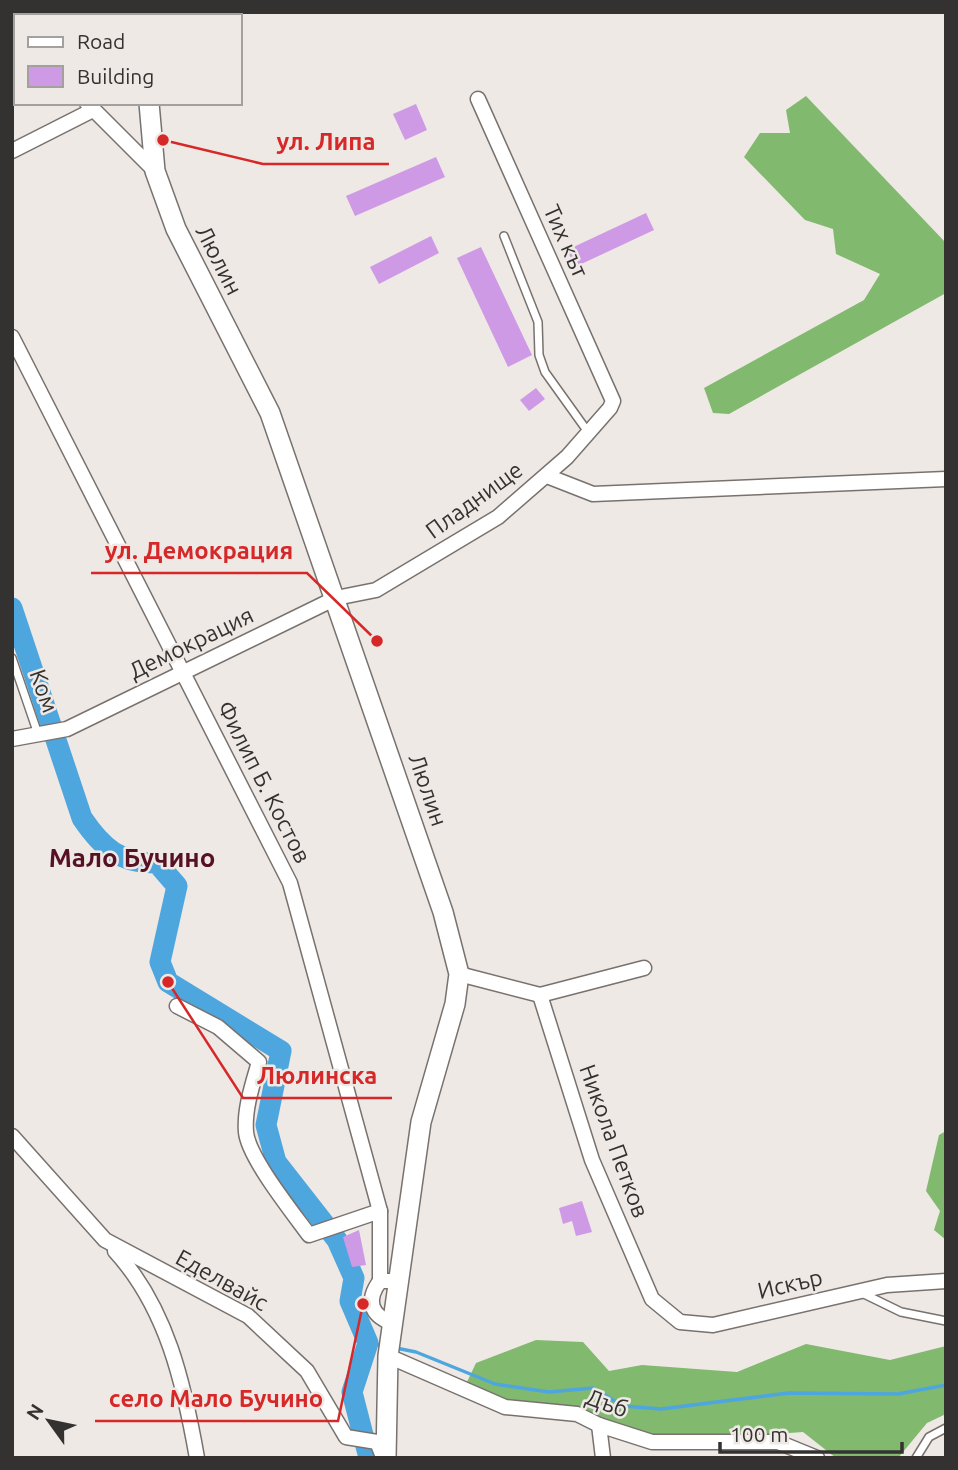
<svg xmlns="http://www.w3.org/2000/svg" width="958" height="1470" font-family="Ubuntu,sans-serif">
<rect width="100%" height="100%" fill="#efe9e5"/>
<g fill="#81b96f">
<path d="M806,96L946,243V293L729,414L713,413L704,388L864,300L880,274L836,254L833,229L805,220L744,157L760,133H790L786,110Z"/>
<path d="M946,1131V1240L934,1230L940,1211L926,1191L939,1135Z"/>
<path d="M536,1340L583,1342L609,1371L642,1365L737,1372L806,1344L890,1360L946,1346V1414L927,1423L898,1458H836L803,1432L735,1437L635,1434L582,1409L506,1399L467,1382L476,1363Z"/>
</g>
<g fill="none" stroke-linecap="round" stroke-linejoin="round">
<g stroke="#4ea6df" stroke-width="3.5">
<path d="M368,1343L381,1345"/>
<path d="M396,1348L416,1352L495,1384L549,1392L593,1388L623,1406L661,1409L789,1393L898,1394L946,1385"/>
</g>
<path stroke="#4ea6df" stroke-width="21" d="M12,608L82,818C103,849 120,863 157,863L177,886L160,962L168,982L281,1051L266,1125L276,1162L337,1240L354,1278L350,1301L368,1343L352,1392L369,1458"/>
</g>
<g fill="#ce9ae5">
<path d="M416,104L427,130L405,140L393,114Z"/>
<path d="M436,157L445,177L355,216L346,196Z"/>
<path d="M646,213L654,230L575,267L567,250Z"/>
<path d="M431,236L439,253L379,284L370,267Z"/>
<path d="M481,247L532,355L508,367L457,258Z"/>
<path d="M536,388L545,399L529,411L520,400Z"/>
<path d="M582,1201L592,1232L576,1236L572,1221L563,1224L559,1208Z"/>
<path d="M359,1230L366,1265L352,1267L343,1237Z"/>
</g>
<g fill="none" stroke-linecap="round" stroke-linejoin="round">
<g stroke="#78726f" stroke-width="10">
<g id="lane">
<path d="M504,236L538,322L539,355L545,372L588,432"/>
<path d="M12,658L38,734"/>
<path d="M862,1293L901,1312L946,1321"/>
<path d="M916,1458L929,1437L946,1428"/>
</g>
</g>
<g stroke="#78726f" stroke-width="17">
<g id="street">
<path d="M38,12L40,16"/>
<path d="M87,103L155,171"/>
<path d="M12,151L91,111"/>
<path d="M12,337L290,883L380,1211V1281"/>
<path d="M547,476L593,494L946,479"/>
<path d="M12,739L67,729L336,598L376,590L498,517L567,457L610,408L613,401L478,99"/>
<path d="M459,974L540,995L644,968"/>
<path d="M540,995L592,1160L652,1299L680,1322L713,1325L887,1285L946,1281"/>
<path d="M177,1006L218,1027L259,1062C253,1083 244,1109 246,1132C248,1157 293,1213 309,1235L380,1211"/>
<path d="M12,1136L105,1240L248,1316L307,1371L346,1437L377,1442L383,1457"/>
<path d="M115,1251C167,1308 184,1384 197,1458"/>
<path d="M390,1281H380C366,1300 370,1315 392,1323"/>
<path d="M388,1356L505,1407L577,1414L599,1425L652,1442H778L817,1458"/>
<path d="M599,1425L603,1458"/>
</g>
</g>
<g stroke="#78726f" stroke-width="22">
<g id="secondary">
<path d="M151,16L152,12"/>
<path d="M149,103L155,171L176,229L270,413L443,912L459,974L455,1004L421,1122L388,1356L386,1458"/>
</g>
</g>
<use href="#lane" stroke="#fff" stroke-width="7"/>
<use href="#street" stroke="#fff" stroke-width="14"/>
<use href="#secondary" stroke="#fff" stroke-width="19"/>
</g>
<g text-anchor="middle" stroke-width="5" stroke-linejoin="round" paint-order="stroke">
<g font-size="23" fill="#343230" stroke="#efe9e5">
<text transform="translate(566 241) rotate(66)" y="8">Тих кът</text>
<text transform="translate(219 260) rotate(63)" y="8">Люлин</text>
<text transform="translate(474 500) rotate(-36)" y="8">Пладнище</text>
<text transform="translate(191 643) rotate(-26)" y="8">Демокрация</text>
<text transform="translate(44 691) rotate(71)" y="8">Ком</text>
<text transform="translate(264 782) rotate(63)" y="8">Филип Б. Костов</text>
<text transform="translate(428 790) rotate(71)" y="8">Люлин</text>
<text transform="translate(614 1141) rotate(70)" y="8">Никола Петков</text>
<text transform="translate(222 1280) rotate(29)" y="8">Еделвайс</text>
<text transform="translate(790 1284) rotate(-13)" y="8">Искър</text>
<text transform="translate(607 1403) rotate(20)" y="8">Дъб</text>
</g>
<g font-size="26" font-weight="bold" fill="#561125" stroke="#efe9e5">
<text x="132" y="867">Мало Бучино</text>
</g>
</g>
<path fill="none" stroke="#d62828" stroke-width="2.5" d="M163 140L263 164H389M377 641L307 573H91M168 982L243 1098H392M363 1304L338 1421H95"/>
<g fill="#d62828" stroke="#efe9e5" stroke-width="2.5">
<circle cx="163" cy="140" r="7"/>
<circle cx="377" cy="641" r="7"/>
<circle cx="168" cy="982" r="7"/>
<circle cx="363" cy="1304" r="7"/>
</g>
<g font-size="24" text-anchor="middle" font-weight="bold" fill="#d62828" stroke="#efe9e5" stroke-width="5" stroke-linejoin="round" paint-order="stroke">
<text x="326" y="150">ул. Липа</text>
<text x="199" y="559">ул. Демокрация</text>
<text x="317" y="1084">Люлинска</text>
<text x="216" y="1407">село Мало Бучино</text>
</g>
<rect width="958" height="1470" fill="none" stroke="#343230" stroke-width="28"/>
<rect x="14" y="14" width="228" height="91" fill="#efe9e5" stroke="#a4a09d" stroke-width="2"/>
<rect x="28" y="37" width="35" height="10" fill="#ffffff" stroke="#a4a09d" stroke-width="2"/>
<text x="77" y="49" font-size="21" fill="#343230">Road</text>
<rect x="28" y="66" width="35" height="21" fill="#ce9ae5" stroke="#a4a09d" stroke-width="2"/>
<text x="77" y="84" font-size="21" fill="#343230">Building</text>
<g transform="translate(49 1421) rotate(303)" stroke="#efe9e5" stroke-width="5" paint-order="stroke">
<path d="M0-5L12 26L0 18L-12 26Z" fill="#343230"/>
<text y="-10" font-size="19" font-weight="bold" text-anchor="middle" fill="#343230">N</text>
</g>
<path d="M720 1442v10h182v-10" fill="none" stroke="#343230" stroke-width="3.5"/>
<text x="730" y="1442" font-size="21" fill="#343230" stroke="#efe9e5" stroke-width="5" paint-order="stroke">100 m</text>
</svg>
